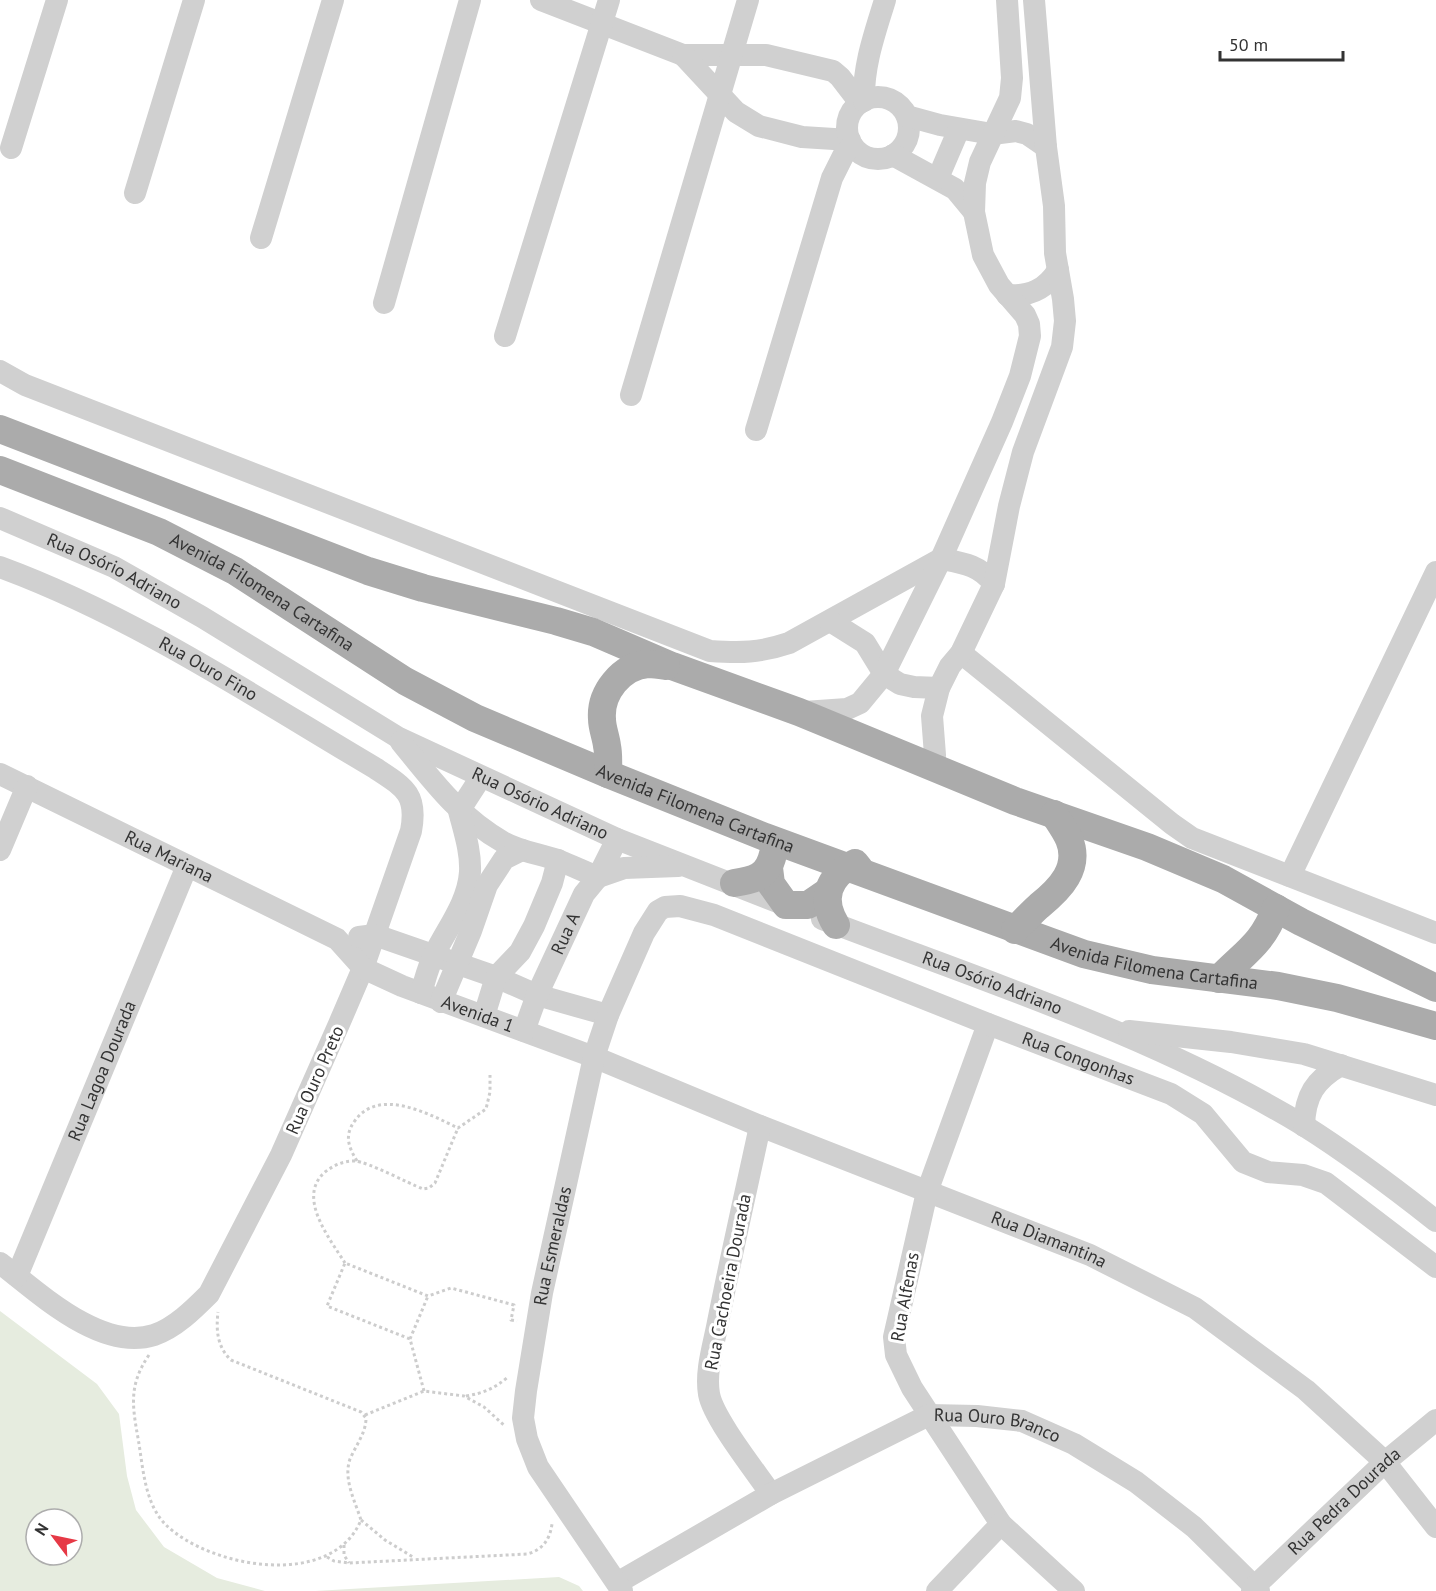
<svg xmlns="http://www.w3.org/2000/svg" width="1436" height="1591" font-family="'PT Sans',sans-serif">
<rect width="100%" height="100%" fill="#fff"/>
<g fill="#e6ecdf" fill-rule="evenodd">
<path d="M0,1311L97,1384L119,1414L127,1476L136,1510L164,1547L217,1578L265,1591H0ZM36,1519H72V1555H36Z"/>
<path d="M559,1577L579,1586L583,1591H315Z"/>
</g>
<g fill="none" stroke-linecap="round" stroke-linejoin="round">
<g stroke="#cdcdcd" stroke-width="3" stroke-dasharray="3 3" stroke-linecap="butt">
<path d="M357,1161C349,1148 344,1136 354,1122C378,1086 429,1114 458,1128L486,1109L490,1092V1075"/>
<path d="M345,1263C330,1239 296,1197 325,1172C334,1165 343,1161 355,1161C368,1162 408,1183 423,1189L429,1188L435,1183L458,1128"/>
<path d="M410,1339L428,1296"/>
<path d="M149,1355C129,1384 132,1405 138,1438C143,1466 144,1502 165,1524C209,1568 332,1590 361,1520C355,1501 343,1479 350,1459C356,1445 366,1433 366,1418L361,1412L231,1360C217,1347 216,1330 218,1312"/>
<path d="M424,1391L410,1339L327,1306L345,1263L428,1296L451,1288L514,1305L511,1320L517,1321"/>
<path d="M466,1396C484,1393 495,1388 508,1377"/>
<path d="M365,1415L424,1391L464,1396L484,1407L505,1426"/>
<path d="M361,1520L385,1540L413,1557"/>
<path d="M344,1545V1555L349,1563"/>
<path d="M327,1557L334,1561L349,1563L527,1554C543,1550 550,1539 552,1524"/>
</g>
<g stroke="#d0d0d0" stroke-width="22">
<path d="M541,0L683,55H766L833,71L840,77L860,103"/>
<path d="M683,55L736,112L759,126L802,137L850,140"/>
<circle cx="878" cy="128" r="31"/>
<path d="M864,101C863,65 875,33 885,0"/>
<path d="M907,116L940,125L992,134L1016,131L1027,134L1046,147"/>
<path d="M11,148L57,0"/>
<path d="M893,155L955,189L974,212"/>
<path d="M938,178L959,129"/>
<path d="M135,193L194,0"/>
<path d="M261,238L333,0"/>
<path d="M1007,295C1030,297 1046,289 1058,270"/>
<path d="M384,303L470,0"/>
<path d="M505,336L609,0"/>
<path d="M0,371L25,385L710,651C741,653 759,653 789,643L941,559C963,563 980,565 994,584"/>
<path d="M631,395L748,0"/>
<path d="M756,430L832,178L843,156L852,145"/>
<path id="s1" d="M0,518L114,567L202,617L399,738L617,839L788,906"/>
<path id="s2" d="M0,567C133,616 253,696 375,768C404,787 418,794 411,831L363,968L339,1024L281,1155L209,1294C194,1309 175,1328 154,1335C101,1352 39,1293 0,1263"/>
<path d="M830,621L865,643L884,674L900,684L914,687L939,688"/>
<path d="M961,653L1172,824L1192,838L1436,933"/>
<path d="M804,712L847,709L860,703L884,674L941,559L1002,422L1020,376L1030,336L1029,324L1025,315L999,285L983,255L974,212L975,183L980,162L1010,98L1012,78L1007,0"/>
<path d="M401,742C432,780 459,817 503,842C521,852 541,854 560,861C573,866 585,872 598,877L624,868L678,866"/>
<path d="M934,768L935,755L932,716L939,688L950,666L961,653L994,584L1009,506L1023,452L1062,347L1065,321L1063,299L1055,253L1054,206L1046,147L1034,0"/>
<path id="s3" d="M0,774L337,939L363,968L402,986L594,1057L760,1126L1090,1255L1195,1308L1306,1390L1385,1462L1436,1527"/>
<path d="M0,850L27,786"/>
<path d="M1290,876L1436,572"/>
<path id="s4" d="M822,919C984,981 1153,1035 1303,1125C1349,1154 1393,1187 1436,1221"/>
<path d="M359,937L375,935L496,977L537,995L608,1015"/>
<path d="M421,993C425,980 428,966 435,953C448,927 468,902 470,872C471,851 464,831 459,811L481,777"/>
<path d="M441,1002L471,931L487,885L504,859L522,850"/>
<path d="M484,1016L496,977L520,952L534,926L552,883L558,860"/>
<path d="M988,1024L927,1192L894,1337L896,1355L912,1388L1001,1524L1074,1591"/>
<path id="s5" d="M524,1031L537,995L584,894L598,877L617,839"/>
<path d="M1129,1031L1231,1042L1304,1054L1436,1095"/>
<path d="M760,1126C746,1191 731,1256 718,1322C714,1344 705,1371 709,1394C713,1418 756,1472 771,1494"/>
<path d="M1304,1126C1305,1095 1315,1080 1341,1065"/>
<path id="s6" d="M17,1276L187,866"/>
<path id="s7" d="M617,1583L771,1494L929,1415L977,1416L1022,1421L1074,1444L1136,1482L1194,1527L1259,1591"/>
<path id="s8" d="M622,1591L538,1467L527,1439L523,1418L526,1391L542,1293L594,1057L608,1015L644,933L658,911L665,907L680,906L714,915L988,1024L1171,1094L1203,1114L1243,1162L1268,1172L1303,1175L1326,1183L1436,1267"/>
<path d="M937,1591L1001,1524"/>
<path id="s9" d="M1252,1591L1255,1586L1385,1462L1436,1420"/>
</g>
<g stroke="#ababab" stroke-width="28">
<path d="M0,429L368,571L423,588L556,621L593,632L672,666L799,712L1015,801L1147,847L1223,879L1301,922L1436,988"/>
<path id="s10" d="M0,470L159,532L235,571L405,681L475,718L608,774L765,837L1084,954L1152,970L1278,986L1337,998L1436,1026"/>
<path d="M608,774C608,765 609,755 607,746C606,737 602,728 602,719C600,693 621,666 648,664C654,664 660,665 666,666"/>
<path d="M769,868L771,884L786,905H808L827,892"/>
<path d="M734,883C754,880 768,877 773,854"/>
<path d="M836,925C820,899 828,876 855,863L859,868"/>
<path d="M1015,930C1023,922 1031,913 1039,906C1060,889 1081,868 1069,839C1065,830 1059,822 1054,814"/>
<path d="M1219,979C1245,952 1262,945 1276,908"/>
</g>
</g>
<g text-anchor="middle" stroke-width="6" stroke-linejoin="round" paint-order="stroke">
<g font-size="18" fill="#333" stroke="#fff">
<text dy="6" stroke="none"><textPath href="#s1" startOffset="126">Rua Osório Adriano</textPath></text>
<text dy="6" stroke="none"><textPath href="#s10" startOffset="290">Avenida Filomena Cartafina</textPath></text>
<text dy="6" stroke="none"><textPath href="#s2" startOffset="232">Rua Ouro Fino</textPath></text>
<text dy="6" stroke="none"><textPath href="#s1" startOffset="612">Rua Osório Adriano</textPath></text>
<text dy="6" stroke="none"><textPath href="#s10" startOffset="776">Avenida Filomena Cartafina</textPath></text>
<text dy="6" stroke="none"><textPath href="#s3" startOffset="188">Rua Mariana</textPath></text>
<text dy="6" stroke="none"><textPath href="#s5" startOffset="106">Rua A</textPath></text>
<text dy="6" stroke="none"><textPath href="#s10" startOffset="1262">Avenida Filomena Cartafina</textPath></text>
<text dy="6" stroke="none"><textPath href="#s4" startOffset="182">Rua Osório Adriano</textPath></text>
<text dy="6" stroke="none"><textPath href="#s3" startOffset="538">Avenida 1</textPath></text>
<text dy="6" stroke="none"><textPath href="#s8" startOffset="1179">Rua Congonhas</textPath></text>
<text dy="6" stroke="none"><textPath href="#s6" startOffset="222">Rua Lagoa Dourada</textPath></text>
<text transform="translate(315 1080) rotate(-66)" y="6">Rua Ouro Preto</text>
<text dy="6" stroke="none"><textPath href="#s3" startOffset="1152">Rua Diamantina</textPath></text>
<text dy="6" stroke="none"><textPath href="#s8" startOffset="376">Rua Esmeraldas</textPath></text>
<text transform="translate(728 1282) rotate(-79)" y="6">Rua Cachoeira Dourada</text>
<text transform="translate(905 1297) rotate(-80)" y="6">Rua Alfenas</text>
<text dy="6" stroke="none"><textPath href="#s7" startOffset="424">Rua Ouro Branco</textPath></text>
<text dy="6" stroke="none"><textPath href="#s9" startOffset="129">Rua Pedra Dourada</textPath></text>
</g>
</g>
<g transform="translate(54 1537) rotate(302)"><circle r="28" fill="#ffffff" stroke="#adadad" stroke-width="1.5"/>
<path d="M0-4.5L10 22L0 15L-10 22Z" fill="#e63946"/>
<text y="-9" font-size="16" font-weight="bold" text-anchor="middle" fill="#333333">N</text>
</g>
<path d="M1220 51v9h123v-9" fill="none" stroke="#333333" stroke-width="3"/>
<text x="1229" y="51" font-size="18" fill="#333333" stroke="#ffffff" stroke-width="4.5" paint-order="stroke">50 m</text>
</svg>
